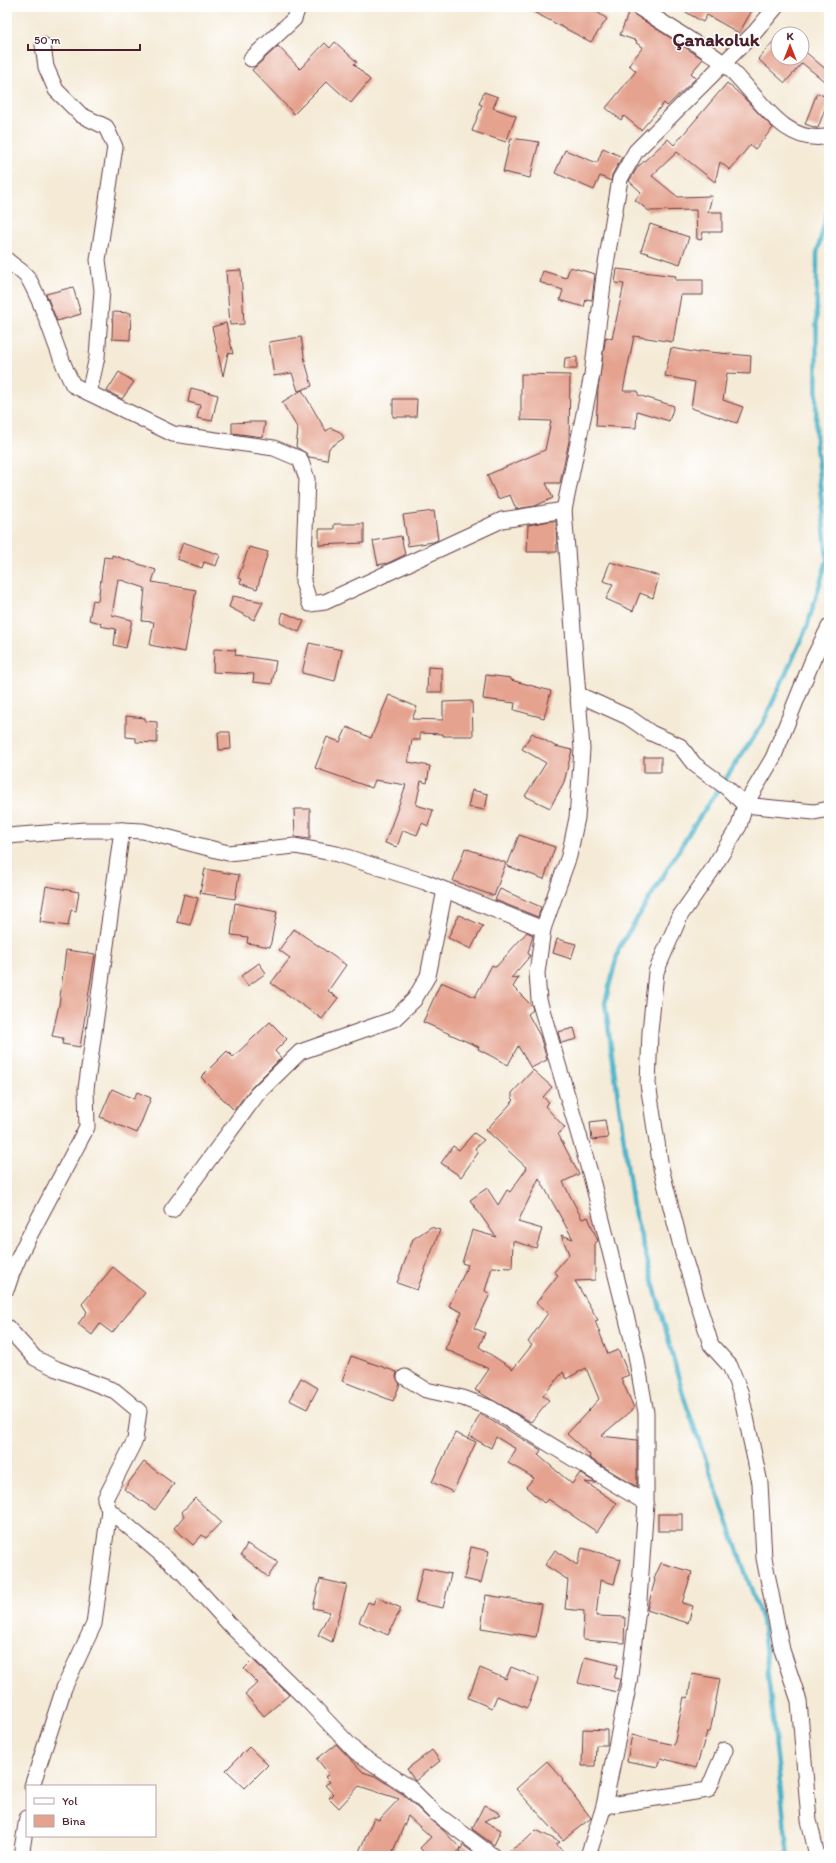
<svg xmlns="http://www.w3.org/2000/svg" width="836" height="1863" font-family="Itim,sans-serif">
<rect width="100%" height="100%" fill="#fff"/>
<filter id="ink" filterUnits="userSpaceOnUse"><feTurbulence type="fractalNoise" baseFrequency=".025" numOctaves="2"/><feDisplacementMap in="SourceGraphic" scale="8" xChannelSelector="R" yChannelSelector="G"/><feConvolveMatrix kernelMatrix="1 2 1 2 8 2 1 2 1" color-interpolation-filters="sRGB"/></filter>
<filter id="wash" filterUnits="userSpaceOnUse"><feTurbulence type="fractalNoise" baseFrequency=".012" numOctaves="4" result="noise"/><feDisplacementMap in="SourceGraphic" scale="16" xChannelSelector="R" yChannelSelector="G"/><feGaussianBlur stdDeviation="0.9" result="paint"/><feColorMatrix in="noise" values="0 0 0 0 0 0 0 0 0 0 0 0 0 0 0 0 0 1.4 0 .05"/><feComposite in="paint" operator="in"/></filter>
<g filter="url(#wash)">
<rect width="100%" height="100%" fill="#f4ead6"/>
<g fill="none" stroke-linecap="round" stroke-linejoin="round">
<path stroke="#49b2c8" stroke-width="4.5" d="M788,1856L762,1620L684,1398L633,1207L605,1003L619,948L693,827L763,723L807,627L827,560L816,445L817,253L829,205"/>
</g>
<g id="blocks">
<g fill="#e5a38f" fill-rule="evenodd">
<path d="M524,7H590L607,19L591,42Z"/>
<path d="M677,7H754L739,33L707,15L703,22Z"/>
<path d="M629,11L703,59L691,73L696,78L667,106L664,103L641,130L624,116L621,120L606,108L636,71L629,65L643,47L636,43L637,41L620,35Z"/>
<path d="M778,36V58H802V49L829,72V85L802,63L785,83L758,59Z"/>
<path d="M335,42L357,62L354,64L370,80L351,103L327,81L294,114L252,70L278,46L300,69L325,43L330,48Z"/>
<path d="M727,83L742,96L773,128L755,149L750,145L730,170L720,162L715,182L677,152L652,176L678,197L712,196L708,212H722V232H703L701,240L697,239L696,210L649,211L635,200L641,192L629,181L639,165H640L668,139L674,145Z"/>
<path d="M484,92L498,97L493,108L516,116L506,142L472,131L482,105L479,104Z"/>
<path d="M817,93L829,98L818,128H816L805,124Z"/>
<path d="M511,138L539,142L530,178L503,172Z"/>
<path d="M603,148L622,157L612,175L611,181L600,176L594,190L555,173L565,150L597,163Z"/>
<path d="M650,224L689,237L680,264L641,251Z"/>
<path d="M570,267L595,274L592,300L586,299L584,307L560,300L563,290L539,282L543,271L566,278Z"/>
<path d="M617,269L676,276L675,280H703V295H681L673,342L634,336L623,391H638V395L674,406L669,421L637,411L636,428L596,426L598,389L605,341L606,337L612,339L624,284L615,283Z"/>
<path d="M241,270L244,324L230,325L226,271Z"/>
<path d="M73,287L81,314L57,321L46,294Z"/>
<path d="M113,312L131,313L130,340L112,339Z"/>
<path d="M226,323L233,354L228,353L223,376L212,327Z"/>
<path d="M301,337L305,361L312,386L298,391L292,373L274,376L269,342Z"/>
<path d="M671,348L699,353V351L751,356L750,374L727,373L723,400L743,407L737,423L691,408L695,382L665,376Z"/>
<path d="M577,357V369H564L565,358Z"/>
<path d="M119,372L134,382L122,399L107,391Z"/>
<path d="M521,374L570,375L569,441L560,483H546L553,498L535,506L516,509L510,495L498,499L487,475L545,450L551,421L521,420Z"/>
<path d="M191,388L218,395L212,421L197,418L200,405L188,402Z"/>
<path d="M302,390L326,431L331,428L340,432L344,438L329,448L327,460L309,457L306,453L296,447L298,429L282,402Z"/>
<path d="M393,399H417L416,417H393Z"/>
<path d="M250,422H265L263,437L232,433V423Z"/>
<path d="M434,511L438,540L433,542L408,546L403,515Z"/>
<path d="M550,521H556L557,552H527L528,525Z"/>
<path d="M334,524H364V543L319,545V529H334Z"/>
<path d="M401,536L405,555L388,563L378,565L373,541Z"/>
<path d="M183,542L220,555L216,566L204,562L202,568L177,559Z"/>
<path d="M249,547L268,552L257,589L240,583L242,579L238,578Z"/>
<path d="M112,555L156,570L152,582L196,590L185,652L150,645L154,622L142,621L145,588L118,579L112,615L132,620L126,648L114,645L116,629L100,626L101,623L89,620L93,600L98,601L104,557L112,558Z"/>
<path d="M610,562L659,576L653,598L640,593L633,611L606,599L613,584L603,581Z"/>
<path d="M233,596L263,602L254,620L229,607Z"/>
<path d="M283,612L304,621L299,632L280,623Z"/>
<path d="M309,643L342,650L335,681L302,673Z"/>
<path d="M214,649L236,650L235,655L276,661L272,684L253,682L254,674L213,672Z"/>
<path d="M428,667L442,668V692H427Z"/>
<path d="M486,675L511,678V680L551,691L544,718L514,710L515,703L483,699Z"/>
<path d="M389,695L417,707L412,719L443,720V702L472,701L473,736H443V734L420,733V740H412L408,762L430,766L427,783L421,781L416,805L433,810L428,826L422,823L417,835L403,830L397,847L385,843L406,785L375,780L372,788L315,768L327,737L340,742L347,727L371,738Z"/>
<path d="M126,716L145,718V721L157,722V743L136,742V738L126,737Z"/>
<path d="M218,732H230L231,749L219,750Z"/>
<path d="M532,733L555,746L572,750L564,782L550,808L525,796L546,763L522,749Z"/>
<rect x="644" y="757" width="17" height="15"/>
<path d="M472,790L488,794L485,810L468,807Z"/>
<path d="M294,809H310V839L295,837Z"/>
<path d="M519,835L555,847L544,879L507,866Z"/>
<path d="M465,848L506,863L494,896L453,881Z"/>
<path d="M205,869L239,875L235,899L200,893Z"/>
<path d="M46,886L79,892L76,911L71,910L68,926L40,922Z"/>
<path d="M500,889L541,907L538,917L495,900Z"/>
<path d="M184,894L198,898L190,925L177,922Z"/>
<path d="M235,903L277,912L270,947L247,943L248,937L231,935Z"/>
<path d="M459,915L483,926L471,949L448,938Z"/>
<path d="M294,929L346,965L328,991L338,998L322,1019L271,983L290,958L279,950Z"/>
<path d="M527,932L533,935L528,953L530,956L511,978L519,977L513,987L532,1006L533,1010L528,1014L540,1036L547,1060L531,1068L518,1046L508,1065L478,1049L479,1047L423,1022L441,982L475,997L492,965L496,967Z"/>
<path d="M557,939L576,944L571,959L553,953Z"/>
<path d="M66,950L95,954L80,1047L62,1044L63,1038L52,1036L59,1005Z"/>
<path d="M259,963L266,973L248,986L241,976Z"/>
<path d="M270,1022L287,1039L275,1051L281,1058L252,1087L234,1110L201,1077L227,1051L233,1057Z"/>
<path d="M574,1028L577,1039L561,1043L558,1032Z"/>
<path d="M533,1070L552,1087L543,1097L549,1102L545,1106L565,1128L558,1134L579,1174L563,1182L582,1219L588,1217L598,1241L595,1243V1280L575,1281L598,1320L595,1321L608,1354L618,1350L629,1375L621,1378L634,1408L601,1436L637,1440V1487L589,1458L590,1455L567,1434L599,1399L586,1368L566,1379L563,1372L543,1396L549,1400L531,1422L475,1390L489,1369L445,1349L462,1312L449,1306L468,1265L462,1263L472,1230L496,1237L470,1200L487,1188L498,1205L507,1190L510,1192L527,1168L486,1130L514,1100L512,1098V1093ZM539,1178L573,1239L561,1235L569,1254L554,1272L558,1275L536,1303L548,1313L528,1342L532,1345L513,1369L479,1347L485,1333L474,1328L490,1294L485,1291L492,1267L512,1268L513,1241L536,1248L542,1229L518,1222Z"/>
<path d="M112,1089L134,1099L137,1092L151,1098L137,1133L100,1117Z"/>
<path d="M605,1120L608,1138L592,1140L590,1122Z"/>
<path d="M474,1133L484,1140L475,1148L478,1153L461,1177L441,1163L453,1146L459,1150Z"/>
<path d="M431,1227L440,1230L417,1290L397,1283L413,1239Z"/>
<path d="M113,1267L145,1293L112,1333L100,1324L92,1335L78,1324L87,1312L82,1304Z"/>
<path d="M351,1356L397,1372L396,1377L400,1384L393,1401L342,1381Z"/>
<path d="M301,1378L318,1388L307,1409L289,1400Z"/>
<path d="M480,1414L541,1450L538,1455L572,1484L580,1473L596,1483L585,1482L617,1503L597,1532L548,1499L544,1503L526,1487L534,1478L508,1463L516,1449L496,1437L491,1448L469,1436Z"/>
<path d="M455,1433L476,1442L453,1492L432,1482Z"/>
<path d="M144,1462L174,1484L155,1510L124,1489Z"/>
<path d="M195,1498L221,1522L206,1538L202,1535L193,1545L174,1528L184,1516L182,1512Z"/>
<rect x="658" y="1514" width="24" height="17"/>
<path d="M247,1544L278,1562L268,1577L241,1555Z"/>
<path d="M471,1547L489,1551L481,1583L464,1579Z"/>
<path d="M582,1548L621,1559L614,1584L600,1580L596,1616L625,1617L624,1643L583,1640L584,1611L565,1609L568,1580L545,1565L555,1550L577,1565Z"/>
<path d="M661,1563L692,1572L682,1603L693,1606L688,1623L647,1610L655,1580L654,1579Z"/>
<path d="M423,1568L451,1574L443,1608L415,1602Z"/>
<path d="M320,1579L347,1585L332,1642L318,1635L330,1612L313,1608Z"/>
<path d="M486,1595L542,1604L536,1637L481,1628Z"/>
<path d="M376,1597L401,1608L388,1635L359,1622L368,1602L373,1604Z"/>
<path d="M585,1657L618,1665L614,1678L620,1679L617,1692L578,1683Z"/>
<path d="M253,1660L289,1695L264,1716L245,1694L258,1683L244,1669Z"/>
<path d="M511,1667L539,1678L527,1708L497,1696L492,1708L468,1698L480,1668L506,1679Z"/>
<path d="M692,1674L720,1679L710,1732H707L696,1768L661,1758L658,1767L627,1761L632,1735L674,1745L684,1697L688,1698Z"/>
<path d="M583,1729L607,1730V1745H596L595,1766H582Z"/>
<path d="M336,1744L363,1772L375,1776L404,1795L429,1819L444,1831L461,1849L453,1856H427L420,1848L431,1837L408,1816L391,1856H357L374,1818L379,1820L399,1799L359,1786L339,1808L329,1798L333,1794L325,1785L330,1782L325,1777L329,1774L317,1759Z"/>
<path d="M249,1747L268,1765L245,1788L226,1770Z"/>
<path d="M432,1750L440,1761L415,1781L407,1769Z"/>
<path d="M547,1761L563,1779L562,1780L591,1818L563,1840L516,1789Z"/>
<path d="M484,1805L501,1814L484,1821L501,1830L494,1845L472,1829Z"/>
<path d="M536,1830L560,1842L556,1845L569,1856H502L527,1839Z"/>
<path d="M463,1845L478,1856H465L460,1851Z"/>
</g>
</g>
</g>
<g filter="url(#ink)">
<use href="#blocks" fill-opacity="0" stroke="#643d45" stroke-width="1"/>
<g fill="none" stroke-linecap="round" stroke-linejoin="round">
<g stroke="#643d45" stroke-width="17">
<g id="minor">
<path d="M638,7C666,25 696,42 722,62C754,86 780,148 829,136"/>
<path d="M43,45L46,67L56,90L81,115L106,127L115,147L98,260L102,290L97,357L89,393"/>
<path d="M251,59L294,19L298,7"/>
<path d="M7,260C13,266 23,271 28,278C48,312 55,351 73,385L173,434L274,448L300,459L307,479L303,582L310,604L325,602L502,520L564,510"/>
<path d="M577,694L628,717L651,733L680,746L694,764L727,788L745,805L814,812L829,809"/>
<path d="M7,836L86,830H122L143,831L228,853L295,846L337,854L425,882L543,929"/>
<path d="M172,1210L258,1093L300,1052L394,1019L414,1000L428,976L445,890"/>
<path d="M7,1288L12,1273L23,1248L87,1127L86,1089L122,830"/>
<path d="M7,1327L35,1358L57,1369L115,1391L139,1411L135,1440L105,1499L109,1510L182,1572L233,1628L308,1701L356,1752L410,1788L435,1813L493,1856"/>
<path d="M405,1377L426,1390L463,1398L490,1408L646,1503"/>
<path d="M32,1786L64,1688L94,1624L109,1510"/>
<path d="M604,1806L708,1790L725,1750"/>
<path d="M21,1856L27,1818"/>
<path d="M588,1856L604,1806L629,1683L639,1600L646,1503V1413L636,1355L591,1176L539,1000L537,973L543,929L569,856L577,818L582,749L564,510L592,375L604,276L620,179L636,151L755,32L776,7"/>
<path d="M817,1856L809,1820L799,1701L782,1650L764,1558L760,1483L741,1394L730,1366L711,1345L683,1254L661,1168L648,1084L650,1032L656,972L680,916L710,873L739,826L745,805L773,758L813,659L829,627"/>
</g>
</g>
<use href="#minor" stroke="#fff" stroke-width="15"/>
</g>
</g>
<g text-anchor="middle" stroke-width="3" stroke-linejoin="round" paint-order="stroke">
<g font-size="19" font-weight="bold" fill="#4a1f2b" stroke="#fff">
<text x="716" y="46">Çanakoluk</text>
</g>
</g>
<rect width="836" height="1863" fill="none" stroke="#fff" stroke-width="24"/>
<rect x="26" y="1785" width="130" height="52" fill="#ffffff" stroke="#b7a5aa"/>
<rect x="34" y="1798" width="20" height="6" fill="#ffffff" stroke="#b7a5aa"/>
<text x="62" y="1805" font-size="12" fill="#4a1f2b">Yol</text>
<rect x="34" y="1815" width="20" height="12" fill="#e5a38f" stroke="#b7a5aa"/>
<text x="62" y="1825" font-size="12" fill="#4a1f2b">Bina</text>
<g transform="translate(790 46)"><circle r="19" fill="#ffffff" stroke="#b7a5aa"/>
<path d="M0-3L7 15L0 10L-7 15Z" fill="#c8321e"/>
<text y="-6" font-size="11" font-weight="bold" text-anchor="middle" fill="#4a1f2b">K</text>
</g>
<path d="M28 44v6h112v-6" fill="none" stroke="#4a1f2b" stroke-width="2"/>
<text x="34" y="44" font-size="12" fill="#4a1f2b" stroke="#ffffff" stroke-width="3" paint-order="stroke">50 m</text>
</svg>
